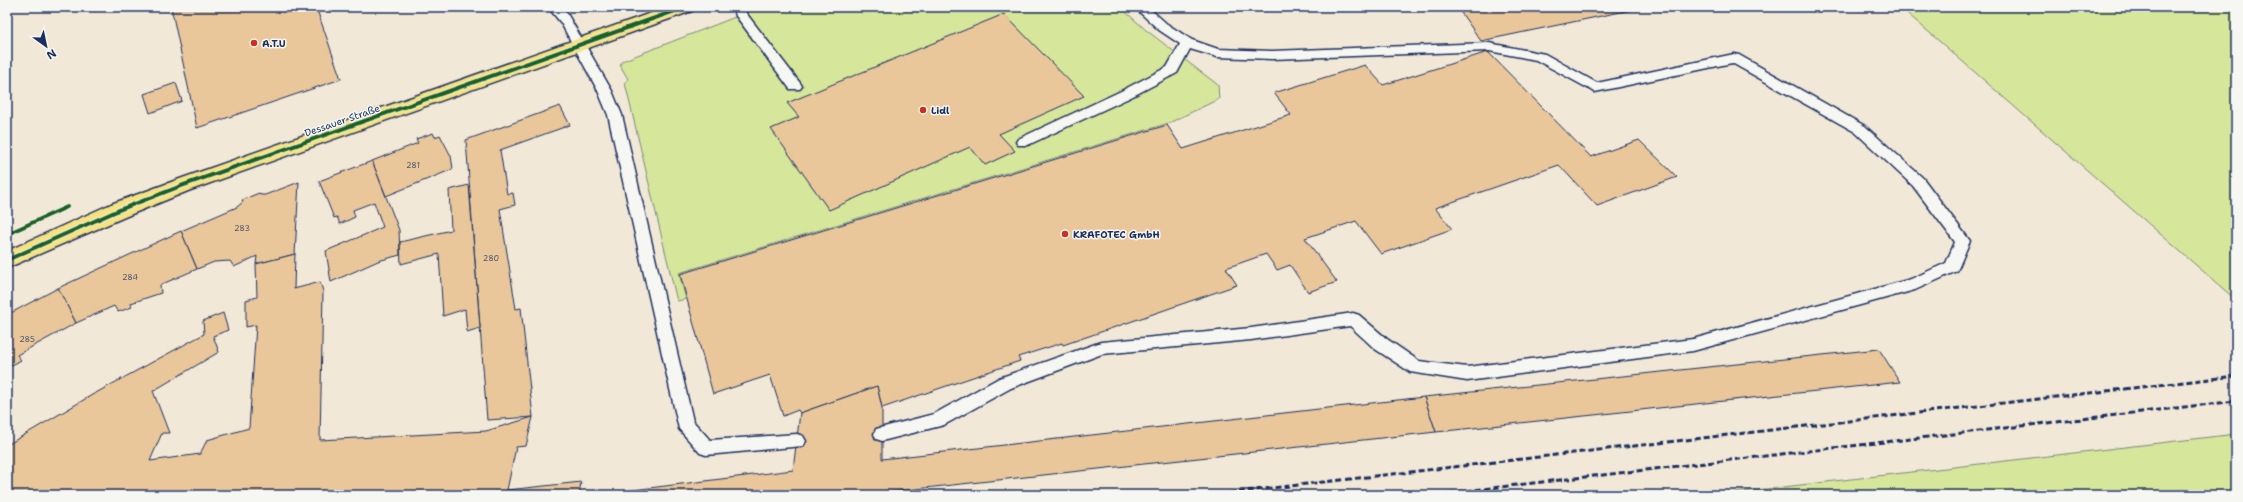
<svg xmlns="http://www.w3.org/2000/svg" width="2243" height="502" font-family="'Shantell Sans',sans-serif">
<rect width="100%" height="100%" fill="#f2e8d8"/>
<filter id="ink" filterUnits="userSpaceOnUse"><feTurbulence type="fractalNoise" baseFrequency=".025" numOctaves="2"/><feDisplacementMap in="SourceGraphic" scale="8" xChannelSelector="R" yChannelSelector="G"/><feConvolveMatrix kernelMatrix="1 2 1 2 8 2 1 2 1" color-interpolation-filters="sRGB"/></filter>
<g filter="url(#ink)">
<g fill="#d6e69a" stroke="#788a7c">
<path d="M761,7H1120L1146,30L1218,85L1219,99L1169,123L679,273L686,299L677,301L625,83L628,79L620,65L622,61Z"/>
<path d="M1900,7H2236V300Z"/>
<path d="M2236,434V495H1715Z"/>
</g>
<g fill="#e9c79b" stroke="#1b2f5e">
<path d="M171,7H316L341,79L197,128Z"/>
<path d="M1457,7H1645L1481,41Z"/>
<path d="M1004,14L1084,96L999,134L1015,151L985,165L970,147L829,210L771,129L799,117L787,103Z"/>
<path d="M1488,52L1591,157L1639,140L1677,177L1597,206L1559,165L1435,208L1452,229L1381,254L1356,221L1305,238L1337,282L1308,292L1290,265L1277,270L1266,254L1226,268L1237,285L1063,345L1062,343L1018,357L1020,361L882,408L877,386L800,413L798,410L783,416L770,375L713,394L680,274L1167,125L1183,149L1291,115L1274,93L1365,65L1383,85Z"/>
<path d="M176,83L182,101L150,113L144,94Z"/>
<path d="M560,106L570,125L500,150L507,194L513,193L515,205L500,209L516,309L521,308L533,417L487,420L466,140Z"/>
<path d="M433,133L435,137L440,135L451,156L453,169L386,196L372,161L418,143L416,139Z"/>
<path d="M372,161L399,230L400,255L378,261L331,282L326,251L383,227L374,202L353,210L355,217L340,224L337,217L334,218L319,181Z"/>
<path d="M299,182L295,254L256,264L257,256L234,267L230,261L214,262L197,269L181,231L237,207L243,202L242,200L259,193L261,195H265Z"/>
<path d="M469,185L480,328L467,332L465,309L443,316L439,254L401,264L400,242L451,230L449,190Z"/>
<path d="M181,231L197,269L160,285L161,293L131,303L132,307L118,312L114,306L76,323L58,288Z"/>
<path d="M295,254L294,289L320,282L323,291L320,440L486,431L533,417L526,446L516,447L506,495H7V445L92,395L204,334L203,321L223,313L228,330L213,336L219,352L153,391L169,433H162L150,461L200,454L207,440L249,428L256,325L246,327V300L257,297L256,264Z"/>
<path d="M58,288L76,323L17,355L21,360L7,368V315Z"/>
<path d="M1879,349L1900,382L1436,432L1424,397Z"/>
<path d="M877,386L882,408V459L1424,397L1436,432L861,495H593L793,470L800,413Z"/>
<path d="M581,482L579,495H506L507,490Z"/>
</g>
<g fill="none" stroke-linecap="round" stroke-linejoin="round">
<g stroke="#1b2f5e" stroke-width="3">
<g id="lane">
<path d="M548,7H562L565,10L612,91L622,115L693,421L710,440L797,434L803,436L806,441L803,446L706,455L700,453L679,429L608,115L598,91L561,23Z"/>
<path d="M733,7H745L746,13L800,83L802,86L800,89H790L736,16Z"/>
<path d="M1134,7H1148L1167,24L1192,40L1218,49L1272,51L1489,43L1545,54L1597,83L1734,54L1739,55L1865,126L1923,178L1970,241L1957,271L1915,290L1693,351L1467,381L1410,372L1375,349L1350,326L1251,340L1102,354L1011,388L944,425L882,441L876,439L874,434L876,429L934,414L999,378L1101,342L1251,328L1353,313L1359,315L1387,339L1419,361L1467,367L1693,339L1911,279L1946,263L1955,242L1913,186L1855,132L1732,63L1595,92L1536,60L1489,51L1272,59L1217,57L1190,49L1177,73L1131,97L1028,145H1018L1016,142L1018,139L1121,91L1167,67L1180,44L1159,30Z"/>
</g>
</g>
<g stroke="#1b2f5e" stroke-width="3">
<path id="primary" d="M668,7H695L692,11L188,191L127,216L7,268V251L111,204L174,181Z"/>
</g>
<use href="#lane" fill="#f6f6f2" fill-rule="evenodd"/>
<use href="#primary" fill="#f6e281" fill-rule="evenodd"/>
<g stroke="#1b2f5e" stroke-width="3" stroke-dasharray="6 3" stroke-linecap="butt">
<path d="M1212,495L2236,376"/>
<path d="M1431,495L2236,401"/>
</g>
<g stroke="#f6f6f2" stroke-width="6">
<g id="cycleway">
<path d="M7,234L67,207"/>
<path d="M7,260L119,210L181,186L686,7"/>
</g>
</g>
<use href="#cycleway" stroke="#1b5e20" stroke-width="4"/>
</g>
</g>
<g fill="#c8321e" stroke="#f6f6f2" stroke-width="1.5">
<circle cx="254" cy="43" r="4"/>
<circle cx="923" cy="110" r="4"/>
<circle cx="1065" cy="234" r="4"/>
</g>
<g text-anchor="middle" stroke-width="3" stroke-linejoin="round" paint-order="stroke">
<g font-size="8" fill="#4e556d">
<text x="413" y="168">281</text>
<text x="242" y="231">283</text>
<text x="491" y="261">280</text>
<text x="130" y="280">284</text>
<text x="27" y="342">285</text>
</g>
<g font-size="10" font-weight="bold" fill="#1b2f5e" stroke="#f6f6f2" text-anchor="start">
<text x="262" y="47">A.T.U</text>
<text x="931" y="114">Lidl</text>
<text x="1073" y="238">KRAFOTEC GmbH</text>
</g>
<g font-size="10" fill="#1b2f5e" stroke="#f6f6f2">
<text transform="translate(342 120) rotate(-19)" y="4">Dessauer Straße</text>
</g>
</g>
<rect width="2243" height="502" fill="none" stroke="#f6f6f2" stroke-width="24"/>
<rect x="12" y="12" width="2219" height="478" fill="none" stroke="#1b2f5e" stroke-width="1.5" filter="url(#ink)"/>
<g transform="translate(46 46) rotate(147)" stroke="#f6f6f2" stroke-width="3" paint-order="stroke">
<path d="M0-3L7 15L0 10L-7 15Z" fill="#1b2f5e"/>
<text y="-6" font-size="11" font-weight="bold" text-anchor="middle" fill="#1b2f5e">N</text>
</g>
</svg>
